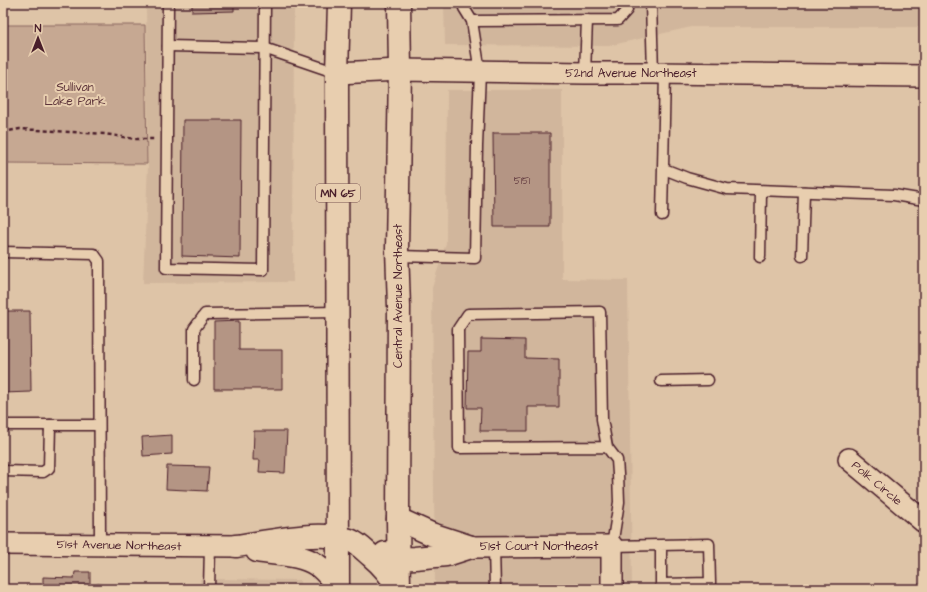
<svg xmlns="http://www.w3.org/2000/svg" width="927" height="592" font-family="'Architects Daughter',sans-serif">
<rect width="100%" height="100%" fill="#dec4a7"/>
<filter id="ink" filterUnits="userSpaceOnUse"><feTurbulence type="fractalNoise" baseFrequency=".025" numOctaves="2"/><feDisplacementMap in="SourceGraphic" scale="8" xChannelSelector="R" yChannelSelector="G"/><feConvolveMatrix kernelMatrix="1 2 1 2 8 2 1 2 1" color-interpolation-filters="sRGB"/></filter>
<g filter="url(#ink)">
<g fill="#d1b69c">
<path d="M146,3H294L293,282L143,283L148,164Z"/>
<path d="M444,3H924V27H691L608,46L445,45Z"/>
<path d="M447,90H562V279L628,280L632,589H435L432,288L446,243Z"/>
<path d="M200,579L300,580V589H200Z"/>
</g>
<path fill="#c6a892" stroke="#88645e" d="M3,25H145L147,164L3,163Z"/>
<g fill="#b49584" stroke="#4a1f2b">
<path d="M192,3H234V11L192,12Z"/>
<path d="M183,120H241L240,258L182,256Z"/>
<path d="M493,133H550V227H494Z"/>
<path d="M3,311H30L31,392L3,393Z"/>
<path d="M239,321V350H282V389H214V322Z"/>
<path d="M481,339L525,340V358L559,359V407H528V431H480L481,408H467L468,352H481Z"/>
<path d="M254,431H287L285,473L259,472L260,460H253Z"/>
<path d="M172,435V454L143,456L142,437Z"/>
<path d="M167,466L209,467L207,491L166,489Z"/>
<path d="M75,572H90V589H43V577L74,578Z"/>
<path d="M97,584L120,586V589H97Z"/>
</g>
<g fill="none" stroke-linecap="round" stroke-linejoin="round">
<g stroke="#4a1f2b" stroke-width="13">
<g id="lane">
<path d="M168,3L166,268L263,270L265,3"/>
<path d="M651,3L653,73"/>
<path d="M472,21L618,20L627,10V3"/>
<path d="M168,46L264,48L337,73"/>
<path d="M585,73L587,20"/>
<path d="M664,169L687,178L727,189L894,195L924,200"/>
<path d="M662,215L665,73"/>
<path d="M3,252L94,254L99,261L100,545"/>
<path d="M397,256L475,258L477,146L480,72L472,21L464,8V3"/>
<path d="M802,256L804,192"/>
<path d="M760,257L761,191"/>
<path d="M194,380V329L205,314L338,312"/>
<path d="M661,381L708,380"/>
<path d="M3,425H99"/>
<path d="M607,447L459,448L458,329L468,314L600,312L602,419L607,447L617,460L618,474L619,502L612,546L709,544L710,583L661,584V545"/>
<path d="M3,471L43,472L49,468L50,425"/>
<path d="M494,547L495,589"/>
<path d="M209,589L210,546"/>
</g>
</g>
<g stroke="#4a1f2b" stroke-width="24">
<g id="street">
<path d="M337,73L400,70L585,73H653L924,76"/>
<path d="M849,459L924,522"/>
<path d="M3,544L236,546"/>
<path d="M471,547L612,546V589"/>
</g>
</g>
<g stroke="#4a1f2b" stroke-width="25">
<g id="primary">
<path d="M398,519L431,534L471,547"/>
<path d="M236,546C266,542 318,530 346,539C356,541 364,550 371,556C383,566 391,575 398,589"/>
<path d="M257,551C276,555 299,553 317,565C325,570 332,580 338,587"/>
<path d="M385,553L398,559L415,558L446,555L471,547"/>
<path d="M338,589L337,73L339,3"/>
<path d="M399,589L398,519L399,307L397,249L400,70L399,3"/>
</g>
</g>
<path stroke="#4a1f2b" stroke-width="2.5" stroke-dasharray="4 3" stroke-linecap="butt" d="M3,132L20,129L105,134L135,139H154"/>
<use href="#lane" stroke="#e8ceaf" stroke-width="10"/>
<use href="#street" stroke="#e8ceaf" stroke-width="21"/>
<use href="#primary" stroke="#e8ceaf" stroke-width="22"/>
</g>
</g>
<g text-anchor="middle" stroke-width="4" stroke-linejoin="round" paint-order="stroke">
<g font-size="10" fill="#643c41">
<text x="522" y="184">5151</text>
</g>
<rect fill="#e8ceaf" stroke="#795453" stroke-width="1" x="316" y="184" width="44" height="18" rx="3"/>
<g font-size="11" font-weight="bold" fill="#4a1f2b">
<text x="338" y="197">MN 65</text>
</g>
<g font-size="12" fill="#4a1f2b" stroke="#e8ceaf">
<text x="631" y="77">52nd Avenue Northeast</text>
<text transform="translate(398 296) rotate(-90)" y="4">Central Avenue Northeast</text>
<text transform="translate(877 483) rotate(40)" y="4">Polk Circle</text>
<text transform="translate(119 545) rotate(1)" y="4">51st Avenue Northeast</text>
<text x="539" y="550">51st Court Northeast</text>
</g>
<g font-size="12" fill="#5d343a" stroke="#e8ceaf">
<text x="75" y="91">Sullivan<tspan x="75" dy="14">Lake Park</tspan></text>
</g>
</g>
<rect width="927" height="592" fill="none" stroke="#e8ceaf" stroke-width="16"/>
<rect x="8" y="8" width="911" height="576" fill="none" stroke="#4a1f2b" stroke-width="1.5" filter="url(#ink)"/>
<g transform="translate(38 38)" stroke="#e8ceaf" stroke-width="3" paint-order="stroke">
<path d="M0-3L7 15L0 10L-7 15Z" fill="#4a1f2b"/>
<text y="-6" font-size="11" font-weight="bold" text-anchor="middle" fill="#4a1f2b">N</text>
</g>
</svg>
